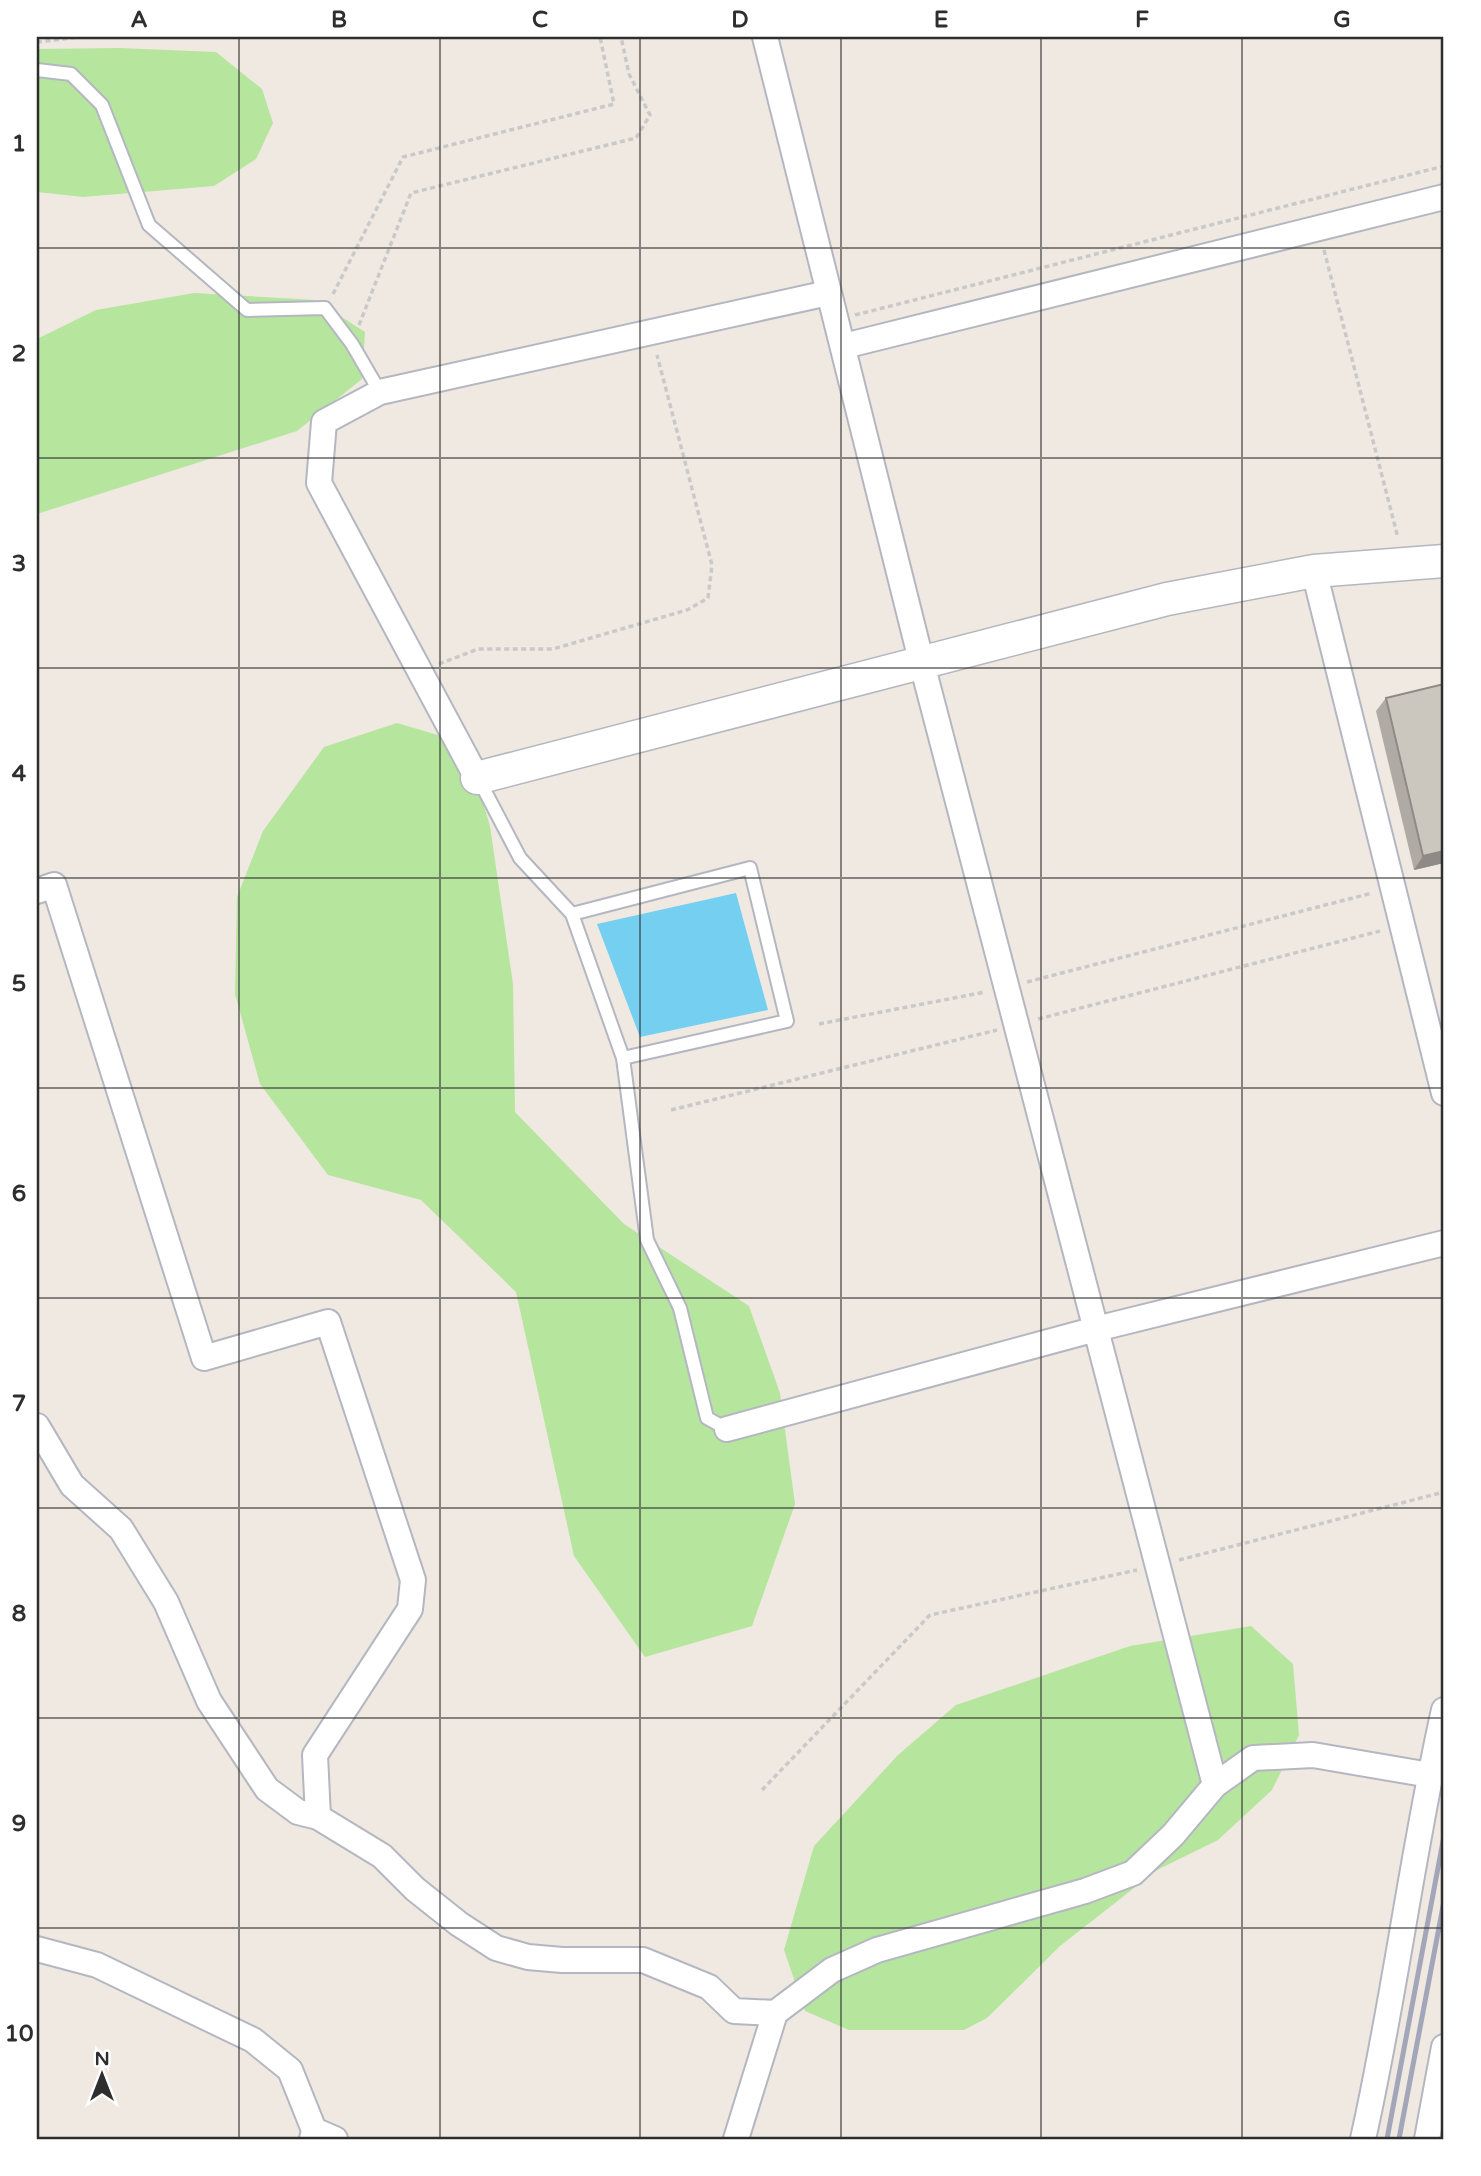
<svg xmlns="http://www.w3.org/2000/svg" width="1481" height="2176" font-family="'Varela Round',sans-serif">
<rect width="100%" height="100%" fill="#efe9e1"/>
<g fill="#b6e59e">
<path d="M119,48L216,52L262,89L273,123L256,159L214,186L83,197L37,192V49Z"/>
<path d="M194,293L315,300L365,332L362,379L297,431L37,514V339L96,310Z"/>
<path d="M397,723L465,743L490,826L513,984L515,1112L624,1224L749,1306L780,1393L795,1504L752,1626L645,1657L574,1556L516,1292L421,1200L328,1175L260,1084L235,994L237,897L263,831L324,747Z"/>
<path d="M1251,1626L1293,1664L1299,1735L1272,1790L1218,1840L1157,1870L1060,1946L987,2018L964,2030H849L805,2011L784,1950L814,1846L898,1755L956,1705L1130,1646Z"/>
</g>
<path fill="#75cff0" d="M736,893L768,1010L640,1037L597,924Z"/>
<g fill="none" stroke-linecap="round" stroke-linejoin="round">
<g stroke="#b4b7c1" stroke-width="16">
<g id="service">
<path d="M37,70L71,74L102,105L149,225L247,310L325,308L352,344L380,392"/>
<path d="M478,778L520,858L572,914L623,1058L647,1240L680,1308L707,1418L727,1429"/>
<path d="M572,914L750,868L787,1021L623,1058"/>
</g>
</g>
<g stroke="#b4b7c1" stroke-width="28">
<g id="minor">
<path d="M765,37L921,660L1215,1785"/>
<path d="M844,346L1444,197"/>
<path d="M1314,571L1444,1093"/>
<path d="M477,778L319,483L324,422L380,392L828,293"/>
<path d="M37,891L54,885L204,1358L328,1322L413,1580L410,1609L315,1755L318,1817"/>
<path d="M37,1426L72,1485L121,1529L166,1602L209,1701L267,1789L298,1812L318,1817L382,1856L415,1889L459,1924L496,1948L528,1957L562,1960H643L709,1987L734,2011L775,2013"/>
<path d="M727,1429L1096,1329L1444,1243"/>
<path d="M37,1949L97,1965L253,2040L290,2070L314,2130L312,2139"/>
<path d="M314,2130L335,2139"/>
<path d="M736,2139L775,2013L832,1970L877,1950L1085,1891L1133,1873L1173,1835L1215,1785L1253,1758L1313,1755L1430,1775"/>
<path d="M1363,2139C1395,1997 1412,1852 1444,1710"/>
<path d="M1427,2139L1444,2047"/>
</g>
</g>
<g stroke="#b4b7c1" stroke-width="35">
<path id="tertiary" d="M477,778L1167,599L1314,571L1444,561"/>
</g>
<g stroke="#c9c9c9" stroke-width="3.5" stroke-dasharray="5 3.5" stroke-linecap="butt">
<path d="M37,42L79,37"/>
<path d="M1324,250L1398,538"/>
<path d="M333,294L403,157L614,104L600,37"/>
<path d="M855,315L1444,166"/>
<path d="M359,325L411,193L636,138L650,115L629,74L621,37"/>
<path d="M439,664L478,649H553L687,610L708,598L712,565L657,355"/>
<path d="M1027,982L1372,893"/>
<path d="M1038,1019L1380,931"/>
<path d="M819,1024L985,992"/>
<path d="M671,1110L997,1030"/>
<path d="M1179,1560L1444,1492"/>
<path d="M762,1790L930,1615L1137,1570"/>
</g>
<use href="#service" stroke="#fff" stroke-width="12"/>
<use href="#minor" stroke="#fff" stroke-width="24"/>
<use href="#tertiary" stroke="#fff" stroke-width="32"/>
<g stroke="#a3a6b8" stroke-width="5">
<path d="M1387,2139L1444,1836"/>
<path d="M1399,2139L1444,1901"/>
</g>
</g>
<g fill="#afaba4">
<path d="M1444,684V863L1414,870L1376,711L1386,698Z"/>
<path d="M1444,977V993L1441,981Z"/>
</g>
<path fill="#8e8b86" d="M1444,851V863L1414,870L1423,856Z"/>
<path fill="#cbc7bf" stroke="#8e8b86" stroke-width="2" d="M1444,684V851L1423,856L1386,698Z"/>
<path fill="none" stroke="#2e2e2e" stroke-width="2" stroke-opacity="0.55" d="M239,37V2139M440,37V2139M640,37V2139M841,37V2139M1041,37V2139M1242,37V2139M37,248H1444M37,458H1444M37,668H1444M37,878H1444M37,1088H1444M37,1298H1444M37,1508H1444M37,1718H1444M37,1928H1444"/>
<rect width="1481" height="2176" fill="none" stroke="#ffffff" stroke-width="77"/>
<g transform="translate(102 2075)" stroke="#ffffff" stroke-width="5" paint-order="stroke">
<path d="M0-5L12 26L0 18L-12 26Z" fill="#2e2e2e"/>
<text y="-10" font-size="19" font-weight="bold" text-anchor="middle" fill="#2e2e2e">N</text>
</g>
<rect x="38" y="38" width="1404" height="2100" fill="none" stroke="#2e2e2e" stroke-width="2.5"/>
<g font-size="23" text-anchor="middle" font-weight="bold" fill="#2e2e2e">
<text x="139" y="27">A</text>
<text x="339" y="27">B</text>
<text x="540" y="27">C</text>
<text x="740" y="27">D</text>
<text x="941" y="27">E</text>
<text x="1142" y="27">F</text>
<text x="1342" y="27">G</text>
<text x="19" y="151">1</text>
<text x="19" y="361">2</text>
<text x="19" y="571">3</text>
<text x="19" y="781">4</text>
<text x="19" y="991">5</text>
<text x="19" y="1201">6</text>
<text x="19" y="1411">7</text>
<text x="19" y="1621">8</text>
<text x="19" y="1831">9</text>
<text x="19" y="2041">10</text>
</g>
</svg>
